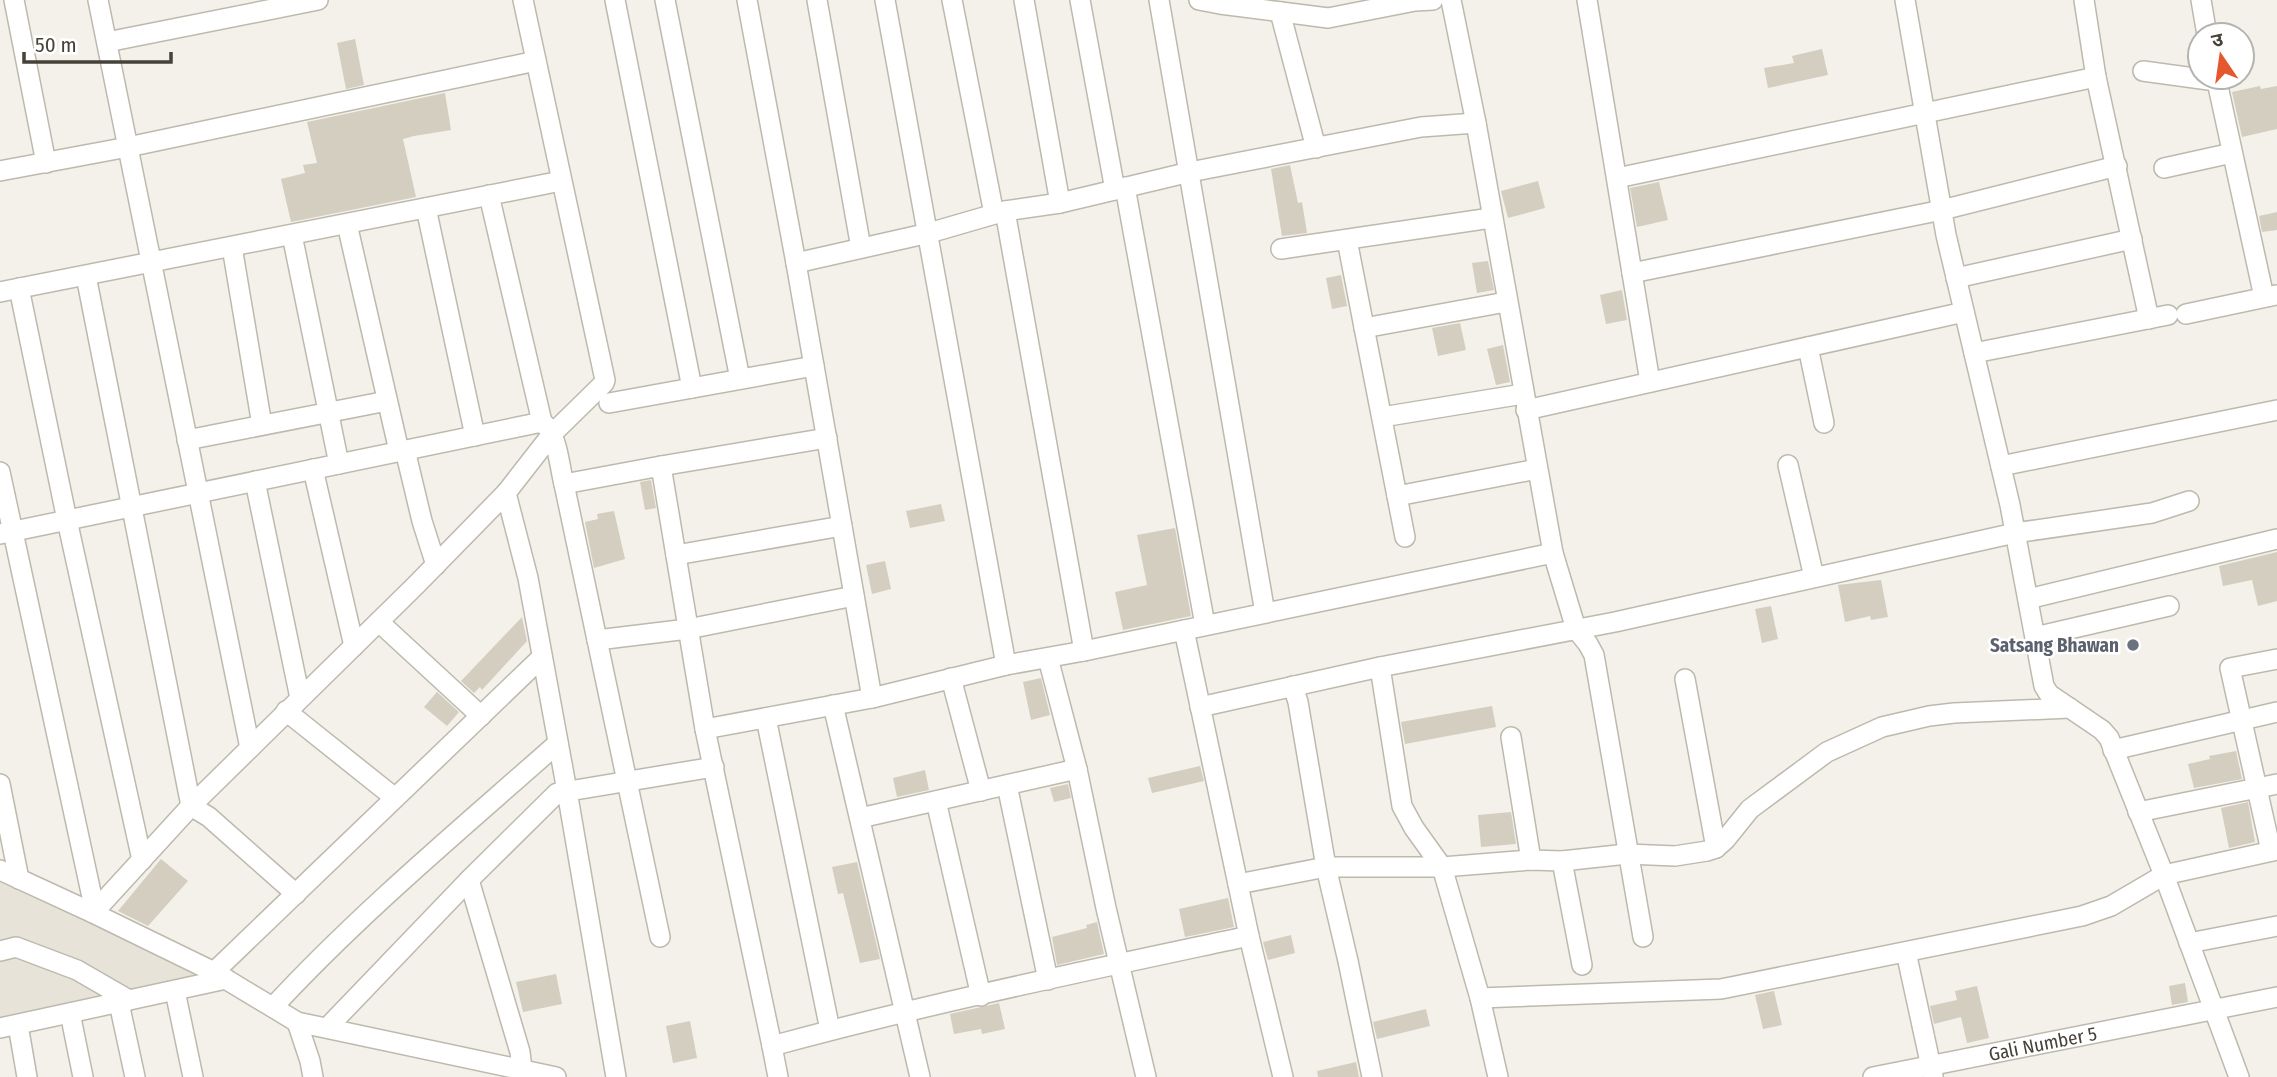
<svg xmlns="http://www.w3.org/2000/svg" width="2277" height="1077" font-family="'Fira Sans Condensed','Noto Sans Devanagari',sans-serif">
<rect width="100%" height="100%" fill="#f3f1ea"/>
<path fill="#e7e3d8" d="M0,877L223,981L0,1030Z"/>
<g fill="#d4cec0">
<path d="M355,39L364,85L346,89L337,43Z"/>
<path d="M1822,49L1828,75L1768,88L1764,68L1794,63L1792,56Z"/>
<path d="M2260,86L2261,89L2277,86V129L2242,137L2232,92Z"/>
<path d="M445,93L451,130L414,136L403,139L416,197L291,222L281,179L305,173L303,165L317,163L307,122Z"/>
<path d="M1290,165L1298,203L1302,202L1307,233L1282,236L1271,169Z"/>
<path d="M1538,181L1545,208L1508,218L1501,191Z"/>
<path d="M1659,182L1668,220L1637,227L1630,188Z"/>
<path d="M2277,212V230L2262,232L2259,216Z"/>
<path d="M1488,261L1494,290L1477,293L1472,263Z"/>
<path d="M1341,275L1347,306L1332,309L1326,278Z"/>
<path d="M1622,290L1627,320L1606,324L1600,295Z"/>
<path d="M1460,323L1466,350L1438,356L1432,328Z"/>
<path d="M1503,345L1510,382L1496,385L1487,349Z"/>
<path d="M651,480L656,508L645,510L640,482Z"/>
<path d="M941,504L945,521L910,528L906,511Z"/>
<path d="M614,511L625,559L594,568L585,522L598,519L597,514Z"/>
<path d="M1175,528L1191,616L1123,630L1115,592L1147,585L1137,535Z"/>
<path d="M2277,552V601L2258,606L2252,580L2223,586L2219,566Z"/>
<path d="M885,561L891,589L872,594L866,565Z"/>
<path d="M1881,580L1888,617L1871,620L1870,616L1845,622L1838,585Z"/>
<path d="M1771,606L1778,639L1762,643L1755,609Z"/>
<path d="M522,617L527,641L482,690L480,687L474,693L461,681Z"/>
<path d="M1041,678L1050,715L1031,720L1023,682Z"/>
<path d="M437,692L459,712L447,726L424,707Z"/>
<path d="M1492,706L1496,727L1405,744L1401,722Z"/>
<path d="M2236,751L2242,779L2194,788L2188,764L2210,759L2209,756Z"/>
<path d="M1200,766L1204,781L1152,793L1148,778Z"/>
<path d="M925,770L929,790L897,797L893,778Z"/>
<path d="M1068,784L1071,798L1054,802L1050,788Z"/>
<path d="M2248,802L2255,842L2229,848L2221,808Z"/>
<path d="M1511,812L1516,844L1481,847L1478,815Z"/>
<path d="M161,859L188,881L148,926L118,911Z"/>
<path d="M857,862L880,959L860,963L843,893L838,894L832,867Z"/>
<path d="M1228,898L1234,927L1185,937L1179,909Z"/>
<path d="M1097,922L1104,954L1057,965L1052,937L1087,928L1086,925Z"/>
<path d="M1291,935L1295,953L1268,960L1263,942Z"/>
<path d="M556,974L562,1004L523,1012L516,982Z"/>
<path d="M2185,983L2188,1002L2172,1005L2169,986Z"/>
<path d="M1977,986L1989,1038L1967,1043L1961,1017L1934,1024L1930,1006L1957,1000L1955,991Z"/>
<path d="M1774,991L1782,1025L1763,1029L1755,995Z"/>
<path d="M999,1003L1005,1029L982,1034L981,1029L954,1034L950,1014Z"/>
<path d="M1426,1009L1430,1026L1377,1039L1373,1022Z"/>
<path d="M690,1021L697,1058L673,1063L666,1026Z"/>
<path d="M1356,1062L1359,1077H1318L1317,1071Z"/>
</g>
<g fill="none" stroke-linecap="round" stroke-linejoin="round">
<g stroke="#beb9ad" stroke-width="22">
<g id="minor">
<path d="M14,0L46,163"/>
<path d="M98,0L250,748"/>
<path d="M615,0L692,388"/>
<path d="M665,0L740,379"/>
<path d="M747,0L796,263L872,698"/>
<path d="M817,0L861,248"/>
<path d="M885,0L1006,665"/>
<path d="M952,0L994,214"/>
<path d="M1024,0L1060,203"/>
<path d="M1080,0L1115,190"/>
<path d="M1159,0L1265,613"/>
<path d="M1199,0L1220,4L1328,18L1415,1L1433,0"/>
<path d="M1451,0L1476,123L1553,553"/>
<path d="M1587,0L1650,382"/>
<path d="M1905,0L1946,235L2010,505L2044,686L2049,694L2102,730L2109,738L2164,875L2239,1077"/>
<path d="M2084,0L2096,77L2149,319"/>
<path d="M2201,0L2207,35"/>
<path d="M1280,12L1316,148"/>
<path d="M107,42L318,0"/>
<path d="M2143,71L2216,81"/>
<path d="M2216,77L2264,297"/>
<path d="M2164,168L2232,153"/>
<path d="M0,171L128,147L536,61"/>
<path d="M1617,178L2096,77"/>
<path d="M1125,187L1205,625"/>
<path d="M489,195L542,422"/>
<path d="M426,208L475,436"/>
<path d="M1005,211L1084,651"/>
<path d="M347,224L399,451"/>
<path d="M292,235L339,464"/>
<path d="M1347,240L1405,537"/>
<path d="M232,247L262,425"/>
<path d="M1281,249L1491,218"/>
<path d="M796,263L929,233L1005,211L1060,203L1190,172L1421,127L1476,123"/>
<path d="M1632,273L1942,210L2117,166"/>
<path d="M86,276L191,806L209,817L296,894"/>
<path d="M1956,278L2132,239"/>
<path d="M19,288L67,520L142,860"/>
<path d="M0,292L561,181"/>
<path d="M2186,314L2276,295"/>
<path d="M1364,328L1506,302"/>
<path d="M1808,347L1824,423"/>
<path d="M1974,353L2168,315"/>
<path d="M609,403L814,366"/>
<path d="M1526,410L1964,312"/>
<path d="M1382,417L1523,394"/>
<path d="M187,440L387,401"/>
<path d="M405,450L422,521L436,565"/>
<path d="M1788,465L1814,577"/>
<path d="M661,466L827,438"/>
<path d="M2001,466L2277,410"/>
<path d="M313,469L354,646"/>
<path d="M0,472L95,911"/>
<path d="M255,481L300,698"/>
<path d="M564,484L661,466L705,729"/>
<path d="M506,493L528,578L567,791L616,1077"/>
<path d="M1397,496L1537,469"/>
<path d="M0,534L542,422C558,434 559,465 564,484L660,937"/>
<path d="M676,555L842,526"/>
<path d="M2028,599L2277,539"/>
<path d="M379,622L481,716"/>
<path d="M1184,630L1249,936L1283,1077"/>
<path d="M2035,637L2169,606"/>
<path d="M597,640L688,629L854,596"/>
<path d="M1048,658L1077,769L1106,908L1146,1077"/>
<path d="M951,678L981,791"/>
<path d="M1685,679L1716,848"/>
<path d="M1293,686L1298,702L1326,867L1348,961L1372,1077"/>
<path d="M833,705L920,1077"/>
<path d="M1200,707L1380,667"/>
<path d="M286,711L395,798"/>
<path d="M766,718L830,1030"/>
<path d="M1511,737L1531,860"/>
<path d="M2113,750L2277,712"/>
<path d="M0,784L19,879"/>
<path d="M1007,785L1048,980"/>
<path d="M936,801L981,996"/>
<path d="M2138,812L2277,784"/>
<path d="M860,818L1077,769"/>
<path d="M2271,851L2230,668L2277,659"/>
<path d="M1562,861L1582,965"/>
<path d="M0,870L93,913L214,972L297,1022L556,1077"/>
<path d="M469,880L520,1052L522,1069"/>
<path d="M1238,884L1326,867H1442L1531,860L1562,861L1627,854L1675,856L1707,851L1716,848L1725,840L1750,809L1827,752L1882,727L1929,716L1954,713L2070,708"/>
<path d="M93,913L191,806L416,585L506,493L552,434L604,383L605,380L523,0"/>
<path d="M1249,936C1090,970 930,1003 772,1046L705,729L872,698L1006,665L1084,651L1553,553L1576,629L1588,644L1594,655L1643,937"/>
<path d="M2189,943L2277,926"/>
<path d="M0,951L16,947L77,970L129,1000"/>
<path d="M1906,952L1933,1076"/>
<path d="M214,972L542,657"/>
<path d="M175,991L193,1077"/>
<path d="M1480,998L1721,989L2082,916L2111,906L2164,875L2277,850"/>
<path d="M119,1003L135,1077"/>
<path d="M273,1007C361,912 461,829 558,743"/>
<path d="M70,1013L83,1077"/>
<path d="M297,1022L310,1061L313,1077"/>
<path d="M18,1025L27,1077"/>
<path d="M0,1028L226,979"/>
<path d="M327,1028L469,880L557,793L714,767"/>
<path d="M772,1046L778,1077"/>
<path d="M1498,1077L1480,998L1442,867L1414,828L1402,806L1380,667L1615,622L2015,533L2152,513L2189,501"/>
<path id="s1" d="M1873,1077L2277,997"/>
</g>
</g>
<use href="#minor" stroke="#fff" stroke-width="19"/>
</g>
<circle fill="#6b7280" stroke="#fff" stroke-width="2.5" cx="2133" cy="645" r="7"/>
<g text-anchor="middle" stroke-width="5" stroke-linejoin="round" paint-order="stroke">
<g font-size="19" font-weight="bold" fill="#5b616d" stroke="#fff" text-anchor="end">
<text x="2119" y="652">Satsang Bhawan</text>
</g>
<g font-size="19" fill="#464239" stroke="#fff">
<text dy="7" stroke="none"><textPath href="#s1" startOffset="173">Gali Number 5</textPath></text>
</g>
</g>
<g transform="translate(2221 56) rotate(347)"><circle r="33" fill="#ffffff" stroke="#b5b3b0" stroke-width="2"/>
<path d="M0-5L12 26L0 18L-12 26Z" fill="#e5582f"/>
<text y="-10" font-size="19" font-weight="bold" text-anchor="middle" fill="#464239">उ</text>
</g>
<path d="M24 52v10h147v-10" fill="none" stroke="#464239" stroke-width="3.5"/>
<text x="35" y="52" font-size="21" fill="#464239" stroke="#ffffff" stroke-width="5" paint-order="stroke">50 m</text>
</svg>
